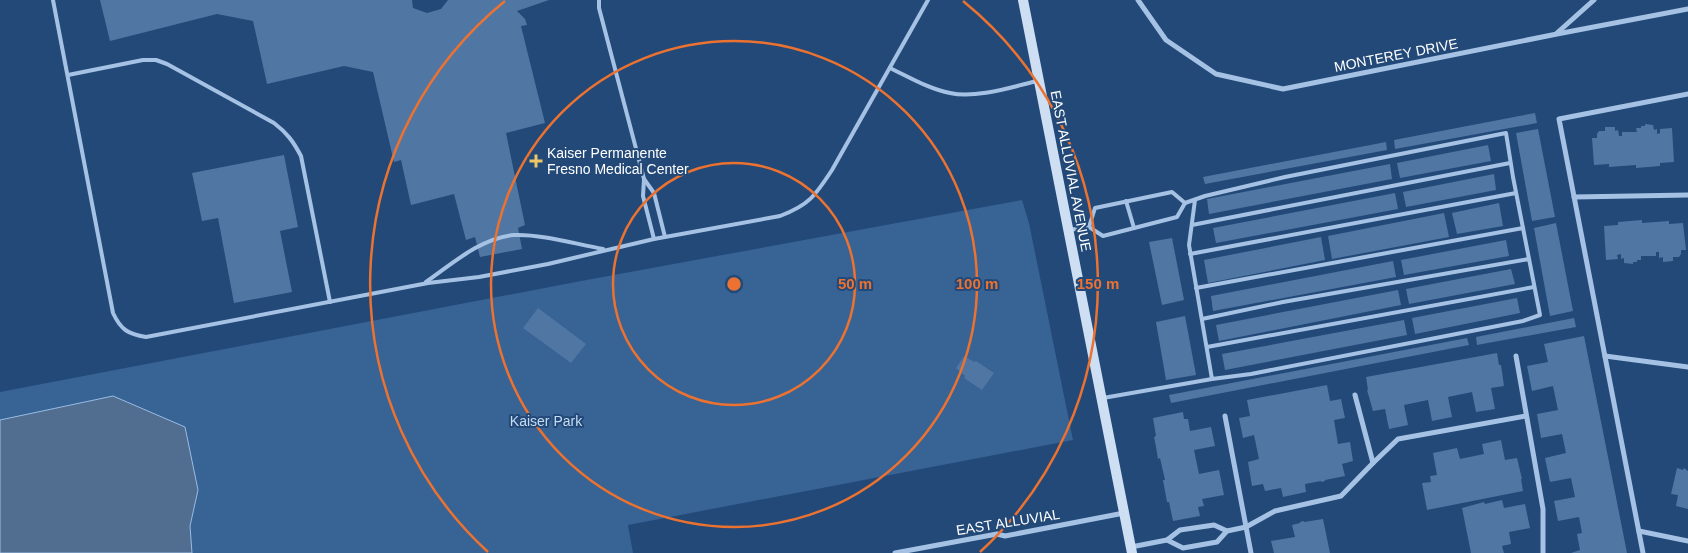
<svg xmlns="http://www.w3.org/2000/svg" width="1688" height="553" font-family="Helvetica,sans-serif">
<rect width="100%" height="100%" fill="#234978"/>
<path fill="#376395" d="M1022,200L1029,223L1073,440L628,525L633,553H0V392L581,281Z"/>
<path fill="#516d8f" stroke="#99bde4" d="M113,396L185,427L198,490L190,526L192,553H0V420Z"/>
<g fill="#5076a4">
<path d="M100,0H412L413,8L427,13L441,9L448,0H549L517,11L525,19L527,25L521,26L545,123L506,133L525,225L518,228L522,249L480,257L475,237L466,240L454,194L411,205L401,160L394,162L373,72L344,66L267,84L253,21L217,14L110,41Z"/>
<path d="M1535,113L1537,123L1395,149L1394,140Z"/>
<path d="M1645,124L1653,125L1654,130L1657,129V134L1660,133V129L1672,128L1674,162L1660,163V166L1636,168V165L1609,167V164L1594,165L1592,138H1597V134L1599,131H1605V127H1615V131L1618,130L1619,136H1622V132H1637L1636,128H1641V126H1645Z"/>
<path d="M1538,129L1555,217L1532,221L1516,133Z"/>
<path d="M1386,142L1387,150L1205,184L1203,177Z"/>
<path d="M1488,145L1491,161L1400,178L1397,163Z"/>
<path d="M284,155L298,227L280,231L292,292L234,303L218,218L202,221L192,173Z"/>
<path d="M1390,164L1392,179L1209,214L1207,199Z"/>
<path d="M1494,174L1496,190L1406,207L1403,192Z"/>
<path d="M1395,193L1398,209L1216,243L1213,228Z"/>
<path d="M1499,203L1503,226L1457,234L1452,213Z"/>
<path d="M1444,213L1449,237L1332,259L1328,236Z"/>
<path d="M1642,220V223L1669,221V224L1683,223L1686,250H1681V254L1679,257H1673V261L1663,262V257L1659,258V252H1656V256H1641V260H1637V262H1633V264L1624,263V258L1621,259V254L1617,255L1618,259L1606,260L1604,226L1618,225V222Z"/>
<path d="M1556,223L1573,311L1550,316L1534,228Z"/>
<path d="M1321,237L1325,260L1208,283L1204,260Z"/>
<path d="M1172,238L1184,300L1162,305L1149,242Z"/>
<path d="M1506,240L1509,256L1404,275L1401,260Z"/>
<path d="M1393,261L1396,277L1213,311L1211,296Z"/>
<path d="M1511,269L1515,284L1409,304L1406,289Z"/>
<path d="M1398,290L1401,305L1219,341L1216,325Z"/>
<path d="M1517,298L1520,313L1415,334L1412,318Z"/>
<path d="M538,308L586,344L571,363L523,328Z"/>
<path d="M1185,316L1196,375L1166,380L1156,322Z"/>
<path d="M1574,318L1576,327L1477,345L1476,337Z"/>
<path d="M1404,320L1407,335L1225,370L1222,354Z"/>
<path d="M1584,336L1612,477L1627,553H1571L1580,550L1577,534L1582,533L1579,517L1558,521L1554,501L1575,497L1571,478L1550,482L1545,458L1566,453L1562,434L1541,438L1537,414L1558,410L1553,386L1532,391L1527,366L1548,362L1544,344Z"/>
<path d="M1467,338L1469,345L1171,403L1169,395Z"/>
<path d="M1497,353L1499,365H1501L1504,386L1491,388L1495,409L1476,412L1472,392L1448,397L1452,417L1432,421L1428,400L1404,405L1408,425L1389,429L1385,409L1373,411L1367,390H1368L1366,377Z"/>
<path d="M964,356L974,362L976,361L994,373L982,390L964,378L965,376L956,368Z"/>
<path d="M1327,385L1330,401L1341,399L1345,418L1334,420L1338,444L1350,442L1353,461L1342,464L1345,476L1325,480V481L1321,482V481L1305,484L1306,492L1283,497L1281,488L1265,491L1263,484L1252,486L1248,462L1259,459L1254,435L1243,438L1239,418L1250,416L1247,400Z"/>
<path d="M1183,412L1184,419H1188L1190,431L1211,427L1215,446L1194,450L1199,474L1219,470L1224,495L1202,499L1204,506L1198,507L1200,516L1173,521L1169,502H1167L1163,480H1165L1160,458L1158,459L1156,447L1154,437L1156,436L1153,418Z"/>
<path d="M1501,440L1505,460L1517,458L1522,479H1521L1523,491L1427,510L1422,483L1431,482L1430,476L1437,475L1433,453L1457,448L1460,459L1484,454L1482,444Z"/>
<path d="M1677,468L1683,470L1684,468L1688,471V509L1676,506L1678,495L1671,494Z"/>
<path d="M1502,500L1504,508L1525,504L1530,528L1509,532L1511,544L1502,546L1504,553H1471L1462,508L1484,502L1485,504Z"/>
<path d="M1323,519L1330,553H1274L1271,541L1295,537L1292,525L1300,523V522L1304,521V522Z"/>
</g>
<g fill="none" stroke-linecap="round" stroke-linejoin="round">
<g stroke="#a5c2e4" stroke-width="4">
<path d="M53,0L113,313C121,330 128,334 146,337L428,283L479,277L548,264L654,239L780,216C809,205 815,196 832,170L928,0"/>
<path d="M599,0V8L644,179L643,196L654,239"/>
<path d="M890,68C909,77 929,89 950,93C975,99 1012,87 1037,81"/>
<path d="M68,75L143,60H156L167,64L274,123C287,133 293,141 301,156L330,302"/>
<path d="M644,179L654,193L665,237"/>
<path d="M1126,201L1134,228"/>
<path d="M1185,203L1205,196L1285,177L1506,133L1513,177L1540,315L1523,321L1251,374L1212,379L1189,245L1195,200"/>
<path d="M1192,225L1510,163"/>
<path d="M1069,230L1089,227L1103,236L1177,217L1185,203L1172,192L1095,208L1089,227"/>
<path d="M1190,254L1516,193"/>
<path d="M426,282C453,263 481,238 514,235C542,234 575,244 603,249"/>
<path d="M1196,288L1523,228"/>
<path d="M1202,319L1283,302L1529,259"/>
<path d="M1207,347L1534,287"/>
<path d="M1103,398L1212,379"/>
</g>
<g stroke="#a5c2e4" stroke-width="5">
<path d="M1138,0L1166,40L1216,74L1283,89L1557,34L1688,9"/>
<path d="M1557,33L1594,0"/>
<path d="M1574,197L1688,195"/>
<path d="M1516,356L1543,509V553"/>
<path d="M1605,356L1688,367"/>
<path d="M1355,395L1373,463"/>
<path d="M1225,416L1251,553"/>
<path d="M1639,531L1688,541"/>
<path d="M1167,540L1183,548L1217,542L1227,531L1246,527L1275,511L1341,496L1373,463L1398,439L1526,416"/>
<path d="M1131,547L1167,540L1180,530L1214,525L1227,531"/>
<path d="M895,553L997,534L1005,536L1124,513"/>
<path d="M1643,553L1559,119L1688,94"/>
</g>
<path stroke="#cedff4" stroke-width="10" d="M1023,0L1132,553"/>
</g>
<g fill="none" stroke="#eb7230" stroke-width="2.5">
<circle cx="734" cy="284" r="121"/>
<circle cx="734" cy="284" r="243"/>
<path d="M488 552A364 364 0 0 1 505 1M963 1A364 364 0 0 1 980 552"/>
</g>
<path fill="#eec668" stroke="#234978" stroke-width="2" d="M533.5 153.5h5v5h5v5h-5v5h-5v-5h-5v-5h5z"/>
<g text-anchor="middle" stroke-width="4" stroke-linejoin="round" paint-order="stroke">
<g font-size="14" fill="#fff" stroke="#234978">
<text transform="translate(1396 55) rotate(-11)" y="5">MONTEREY DRIVE</text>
<text transform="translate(1071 171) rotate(79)" y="5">EAST ALLUVIAL AVENUE</text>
<text transform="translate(1008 522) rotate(-9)" y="5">EAST ALLUVIAL</text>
</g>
<g font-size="14" fill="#fff" stroke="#234978" text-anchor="start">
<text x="547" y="158">Kaiser Permanente<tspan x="547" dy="16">Fresno Medical Center</tspan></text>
</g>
<g font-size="14" fill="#c7dcf3" stroke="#234978">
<text x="546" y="426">Kaiser Park</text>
</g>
</g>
<circle cx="734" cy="284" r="8" fill="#eb7230" stroke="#234978" stroke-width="2.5"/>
<g font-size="15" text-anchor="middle" font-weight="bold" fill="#eb7230" stroke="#234978" stroke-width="4" stroke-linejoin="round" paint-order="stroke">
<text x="855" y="289">50 m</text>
<text x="977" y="289">100 m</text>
<text x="1098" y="289">150 m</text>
</g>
</svg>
